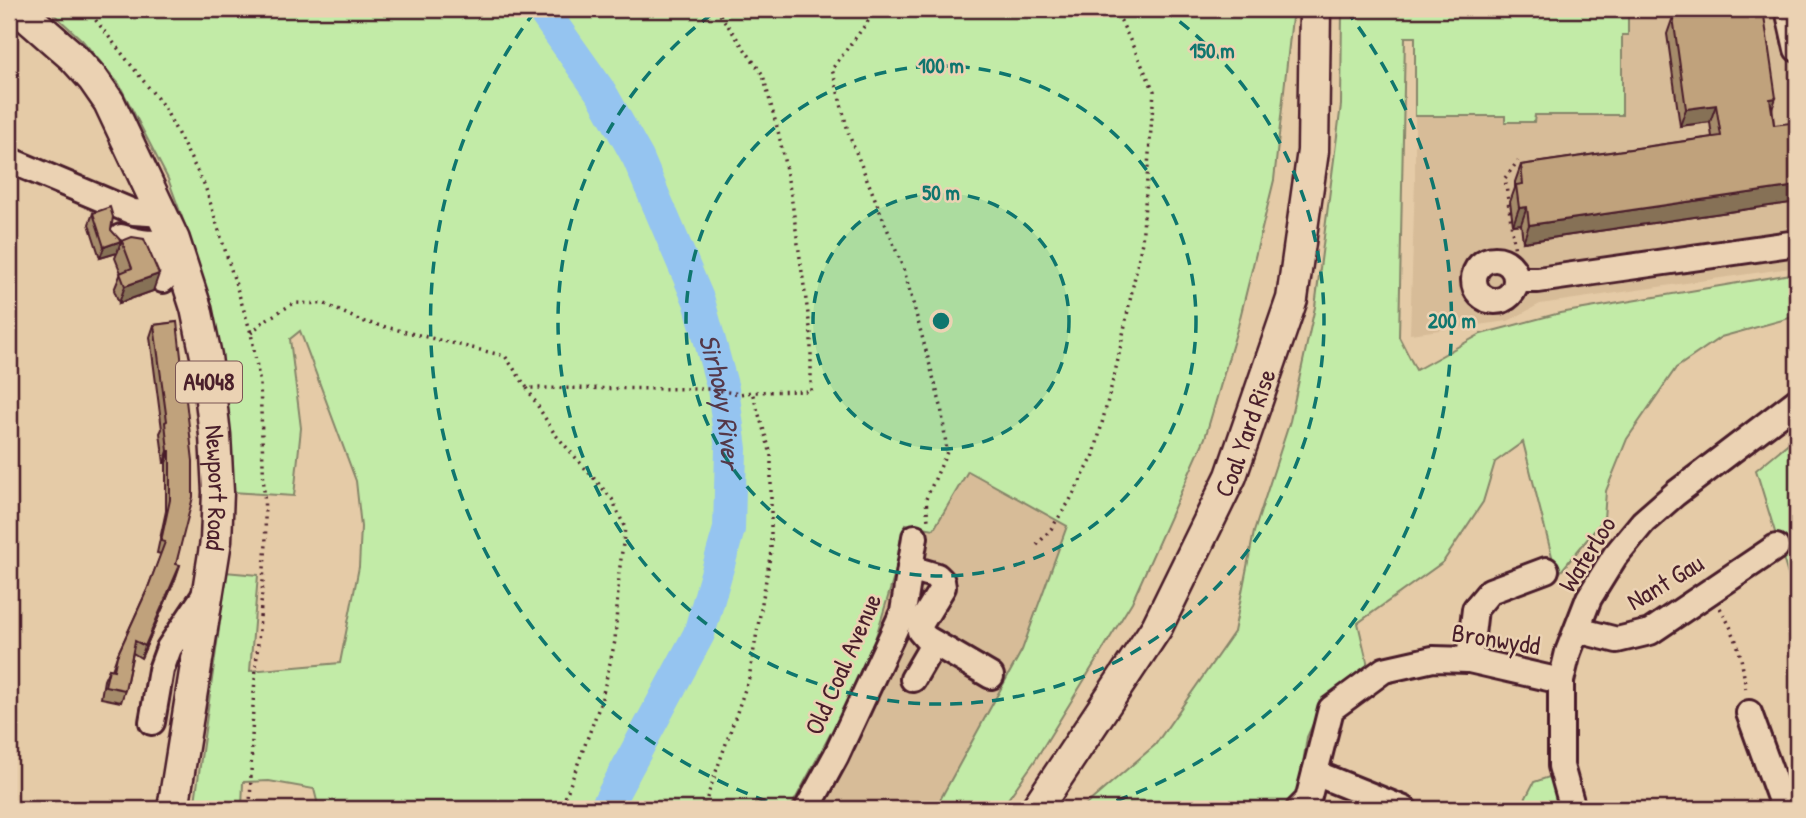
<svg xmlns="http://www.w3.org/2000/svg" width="1806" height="818" font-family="'Patrick Hand',sans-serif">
<rect width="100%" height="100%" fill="#e5cba7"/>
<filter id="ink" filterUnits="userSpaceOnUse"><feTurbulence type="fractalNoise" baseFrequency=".0143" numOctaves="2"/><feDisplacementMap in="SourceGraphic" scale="14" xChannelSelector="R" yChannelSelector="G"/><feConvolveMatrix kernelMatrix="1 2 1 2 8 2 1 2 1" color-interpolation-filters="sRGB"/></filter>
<g filter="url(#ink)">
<g fill="#d7bc98">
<path d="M1405,9H1797V267L1540,304L1508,321L1410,334L1415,181V37H1405Z"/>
<path d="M968,470L1067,526L1022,650L935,809H790L867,666L901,554L906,523L934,528Z"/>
</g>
<g fill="#c2eba7" stroke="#868569" stroke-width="2">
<path d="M48,9H1293L1274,180L1238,326L1205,438L1132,602L1034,762L1001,809H935L1022,650L1067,526L968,471L934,529L906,524L901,554L867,666L790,809H319L314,789L269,781L243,782L242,809H194L224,593L225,572L258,575L250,671L340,663L359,567L361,527L356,481L300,331L290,339L301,428L294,496L231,492L232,474L211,321L193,247L168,179L119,84L82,40Z"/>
<path d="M1342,9H1628V35H1622V115H1535L1534,122H1505V116H1415V37H1405L1399,337L1416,370L1481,334L1560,313L1797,273V316L1721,337L1676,368L1627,439L1606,491L1604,519L1557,576L1523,442L1495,462L1483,502L1443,562L1358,623L1368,666L1324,700L1307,737L1299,790L1281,809H1081L1155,745L1234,632L1254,532L1290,421L1315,307L1341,105Z"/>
<path d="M1797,436V604L1756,470Z"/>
<path d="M1552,776L1561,809H1520L1534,782Z"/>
</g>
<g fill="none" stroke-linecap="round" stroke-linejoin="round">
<path stroke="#95c4f0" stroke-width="32" id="s1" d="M542,9L602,94L638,158L699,301L723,389L731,449L729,529L699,634L605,809"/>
<g stroke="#4a1f2b" stroke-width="30">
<g id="minor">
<path d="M1788,9L1797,49"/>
<path d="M9,160L133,212L164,214"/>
<path d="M121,237C143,243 152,245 174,240"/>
<path d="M157,244L152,252L163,280"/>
<circle cx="1495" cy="280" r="21"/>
<path d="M1517,280H1538L1797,243"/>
<path d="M910,568L937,576L942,581L943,587L921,623L920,631L926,638L991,676"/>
<path d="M1577,630L1617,640L1650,632L1776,547"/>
<path d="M1469,660L1475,609L1490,591L1546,570"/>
<path d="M913,679L934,643"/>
<path d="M1749,713L1784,809"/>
<path d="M152,722L161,670L169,648L206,593"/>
<path d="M1315,773L1404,809"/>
<path d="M807,809L836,756L903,612L915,537"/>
<path d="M1299,809L1308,800L1331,709L1384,670L1433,659L1469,660L1561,681"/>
<path d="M1573,809L1561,766V681L1568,652L1589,598L1615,556L1643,522L1675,494L1797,401"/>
</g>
</g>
<g stroke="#4a1f2b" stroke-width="35">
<g id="major">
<path id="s2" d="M18,9L73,57L93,79L109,102L174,240L196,308L206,356L215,435L218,492L216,541L173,809"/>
<path id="s3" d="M1036,809L1157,627L1231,476L1292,299L1313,151L1315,9"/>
</g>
</g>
<g stroke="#4a1f2b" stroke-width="3.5" stroke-dasharray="2 5" stroke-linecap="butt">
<path d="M87,9L164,107L205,186L251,333L260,384L266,544L253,704L250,809"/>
<path d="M716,9L763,75L779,135L791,195L811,335V391L752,392"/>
<path d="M875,9V12L832,69L849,135L904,270L941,406L947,452L926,499L928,521"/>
<path d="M1513,261L1515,252L1505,178L1518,161"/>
<path d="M251,333L264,321L294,303L325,304L361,321L505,356L527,388L710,389L740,394L752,392L771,454V551L749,678L703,809"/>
<path d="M527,388L554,433L612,499L625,528L619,574L615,641L601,702L561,809"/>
<path d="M1037,545L1051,529L1069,502L1094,455L1117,364L1142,242L1154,91L1121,21L1110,9"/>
<path d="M1720,608C1739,640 1742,657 1746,693"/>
</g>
<use href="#minor" stroke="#ebd2b3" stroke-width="24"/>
<use href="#major" stroke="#ebd2b3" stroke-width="30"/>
</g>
<g fill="#a58b6b" stroke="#4a1f2b" stroke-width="2">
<path d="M1718,9H1763L1774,125L1793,143H1797V202L1523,242L1521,224L1513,225L1510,202L1515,188V182L1521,165L1712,137L1710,122L1680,126L1667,34L1673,17L1718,11Z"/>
<path d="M93,213L121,241L117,253L100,258L89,224Z"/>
<path d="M122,241L153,291L119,303L114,290L121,273L115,258Z"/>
<path d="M177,322L176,577L141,658L133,653L125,690L121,702L101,698L104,680L109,669L112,670L117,656L147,590L161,554L157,553L166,511V463H164L160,433L162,429L150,337L154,325Z"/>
</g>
<g fill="#867157" stroke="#4a1f2b" stroke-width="2">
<path d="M1776,98L1770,115V99Z"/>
<path d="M1716,105L1710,122L1680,126L1686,109Z"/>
<path d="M1797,186V202L1523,242L1529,225Z"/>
<path d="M1527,207L1521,224L1513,225L1519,208Z"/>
<path d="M121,241L117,253L100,258L104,247Z"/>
<path d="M159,274L153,291L119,303L125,286Z"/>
<path d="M168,451H170L166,463H164Z"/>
<path d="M180,565L176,577L141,658L145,646Z"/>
</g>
<g fill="#c0a27c" stroke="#4a1f2b" stroke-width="2">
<path d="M1726,9H1763L1776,98L1770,99L1774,125L1790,123L1793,143H1797V186L1529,225L1527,207L1519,208L1516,185L1523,184L1521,165L1721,136L1716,105L1686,109L1673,17L1726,10Z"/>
<path d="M110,207L113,217L111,230L121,241L104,247L93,213Z"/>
<path d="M132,237L144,239L159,274L125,286L120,273L132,268L122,241Z"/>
<path d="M177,322L193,461V497L176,564L180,565L145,646L135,641L125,690L105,686L109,669L114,670L117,656L147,590L165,542L161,541L170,500V451H168L165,422L167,421L154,325Z"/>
</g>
</g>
<circle cx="941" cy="321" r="128" fill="#0f766e" fill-opacity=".12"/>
<g fill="none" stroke="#0f766e" stroke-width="3.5" stroke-dasharray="12 9">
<circle cx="941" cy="321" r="128"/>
<circle cx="941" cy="321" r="255"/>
<path d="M1163 9A383 383 0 1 1 719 9"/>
<path d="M787 808A511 511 0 0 1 536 10M1346 10A511 511 0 0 1 1095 808"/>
</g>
<g text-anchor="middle" stroke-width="5" stroke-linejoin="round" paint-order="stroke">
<rect fill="#ebd2b3" stroke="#7a5554" stroke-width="2" x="176" y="361.5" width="66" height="41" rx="5"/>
<g font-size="24" font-weight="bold" fill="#4a1f2b">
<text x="209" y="390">A4048</text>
</g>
<g font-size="26" fill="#4a1f2b" stroke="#ebd2b3">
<text dy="9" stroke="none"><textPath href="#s3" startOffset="432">Coal Yard Rise</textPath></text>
<text dy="9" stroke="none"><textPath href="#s2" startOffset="536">Newport Road</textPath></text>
<text transform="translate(1587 554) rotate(-58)" y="9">Waterloo</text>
<text transform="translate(1665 582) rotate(-31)" y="9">Nant Gau</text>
<text transform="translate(1496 639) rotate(9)" y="9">Bronwydd</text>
<text transform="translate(843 664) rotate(-66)" y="9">Old Coal Avenue</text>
</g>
<g font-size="28" font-style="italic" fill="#553849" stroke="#ebd2b3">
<text dy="10" stroke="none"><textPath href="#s1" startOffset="436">Sirhowy River</textPath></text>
</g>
</g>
<circle cx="941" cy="321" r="10" fill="#0f766e" stroke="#ebd2b3" stroke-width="3.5"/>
<g font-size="21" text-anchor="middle" font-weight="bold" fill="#0f766e" stroke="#ebd2b3" stroke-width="5" stroke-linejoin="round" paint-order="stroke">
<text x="1212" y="58">150 m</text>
<text x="941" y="73">100 m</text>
<text x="941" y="200">50 m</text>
<text x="1452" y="328">200 m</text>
</g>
<rect width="1806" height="818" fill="none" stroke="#ebd2b3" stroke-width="35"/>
<rect x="18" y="18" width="1771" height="783" fill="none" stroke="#4a1f2b" stroke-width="2.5" filter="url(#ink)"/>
</svg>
